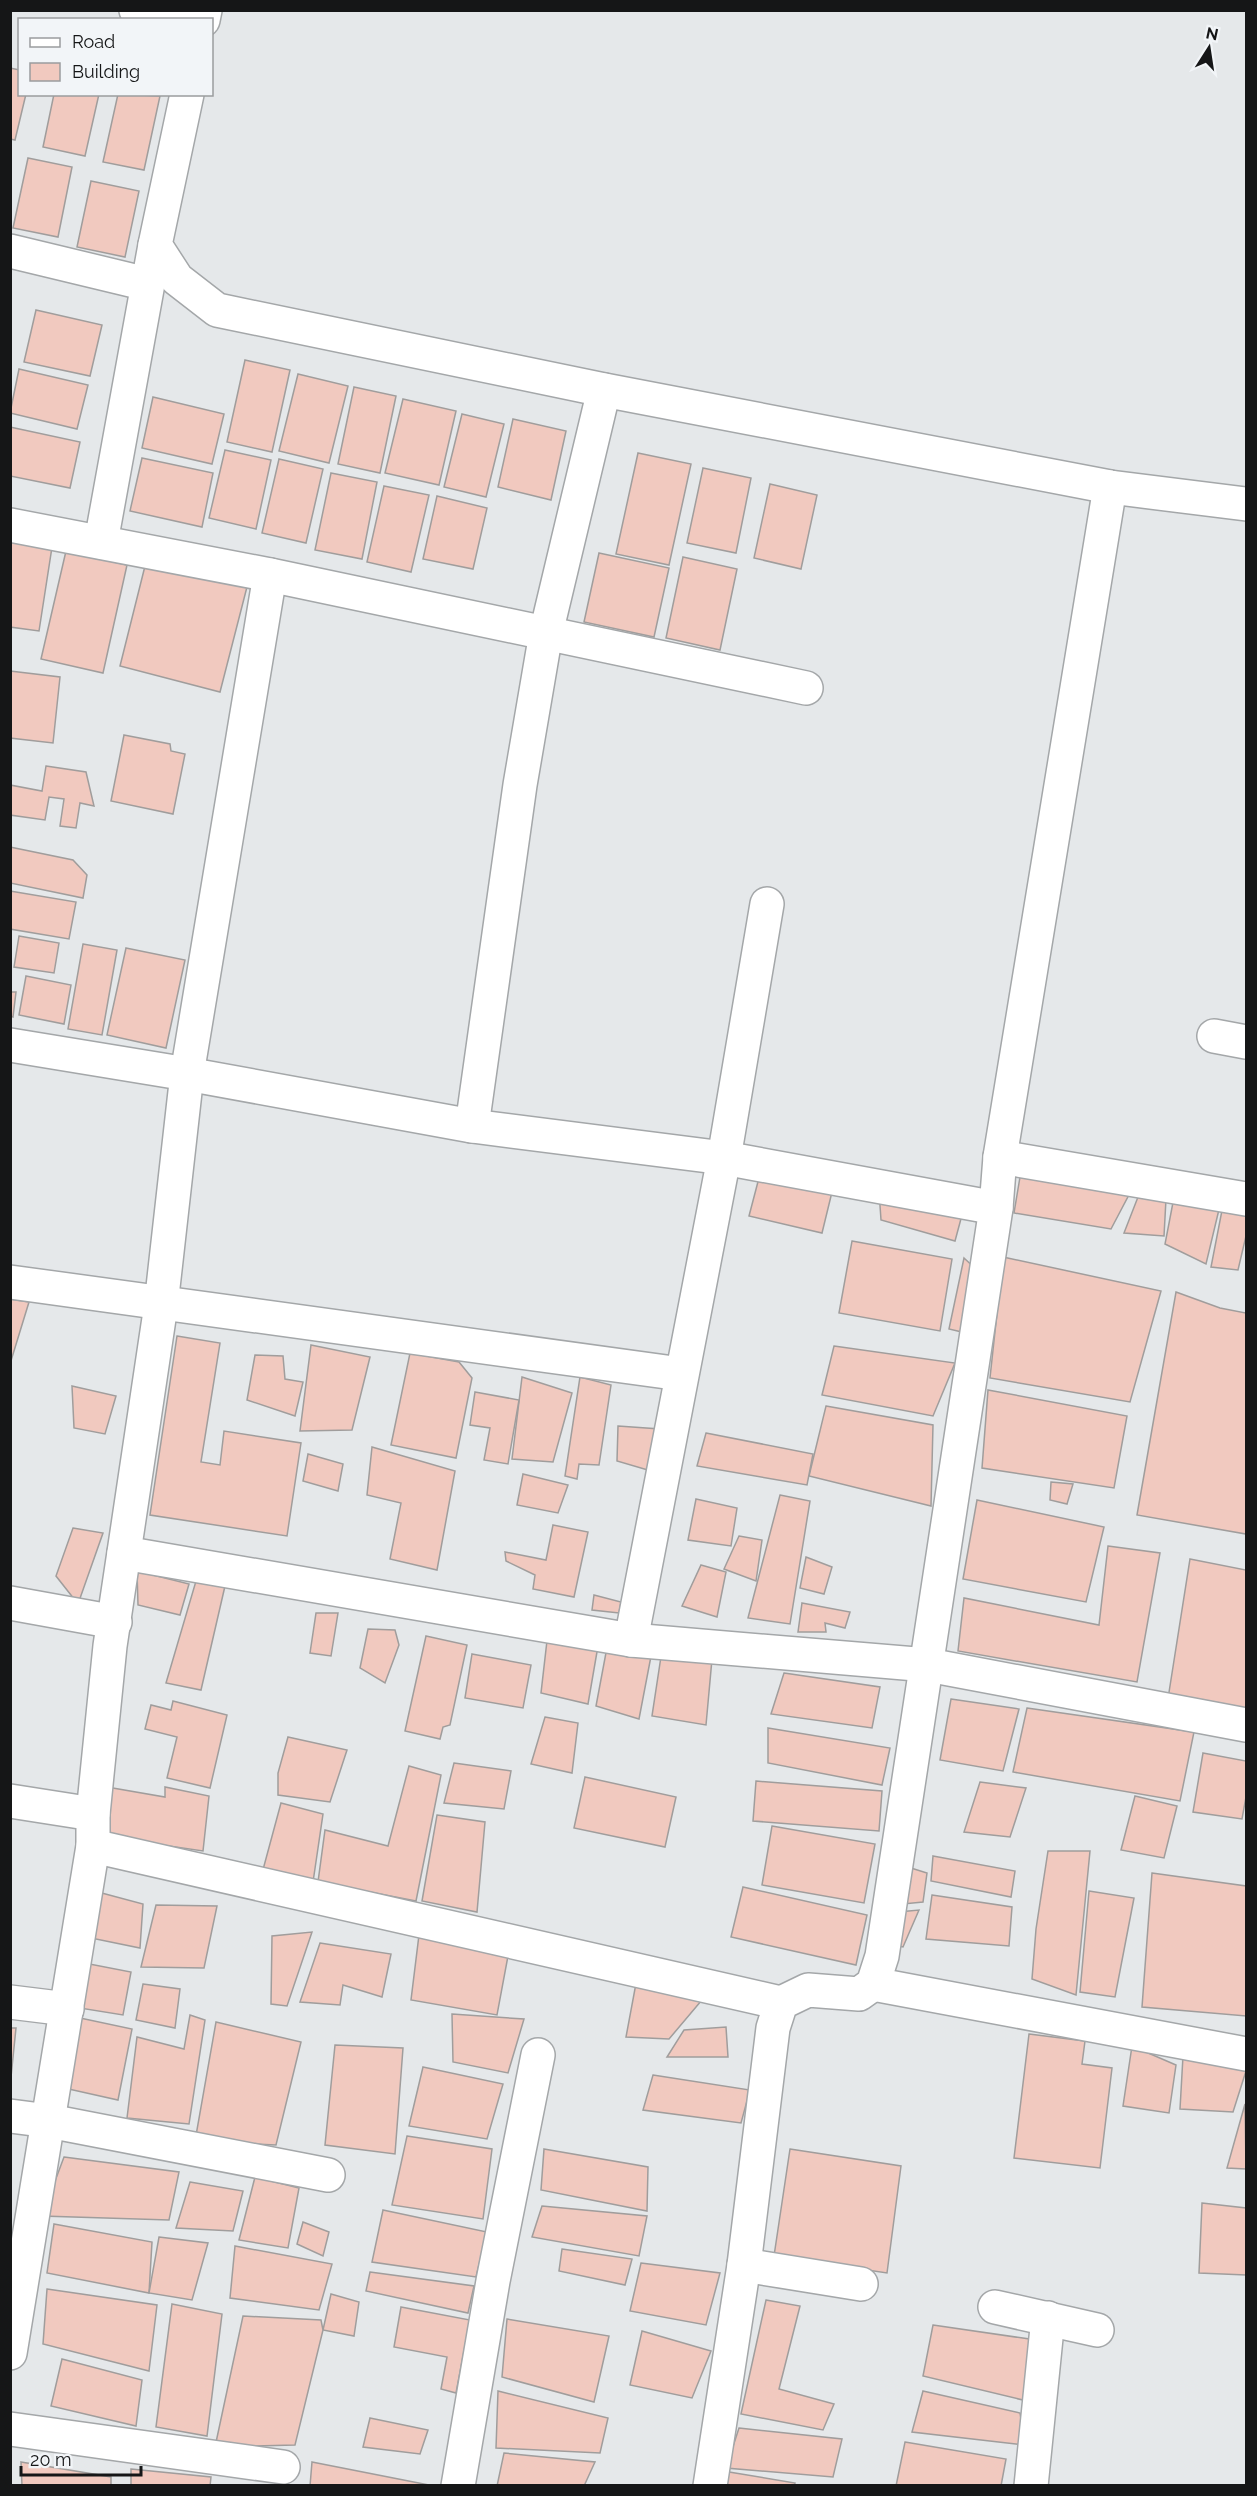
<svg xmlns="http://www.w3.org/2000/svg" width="1257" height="2496" font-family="Raleway,sans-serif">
<rect width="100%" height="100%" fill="#e5e8ea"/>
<g fill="#f1c9bf" stroke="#a09d9c" stroke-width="1.5">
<path d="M10,68L20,70V94H26L15,140L10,139Z"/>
<path d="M54,94H99L85,156L43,147Z"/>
<path d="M118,94L160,96L144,170L103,162Z"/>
<path d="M28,158L72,167L58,237L13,228Z"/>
<path d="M91,181L139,191L125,257L77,247Z"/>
<path d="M36,310L102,325L90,376L24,362Z"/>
<path d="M245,360L290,370L272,452L227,442Z"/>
<path d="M19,369L88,385L77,429L10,413Z"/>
<path d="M298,374L348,386L329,463L279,451Z"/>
<path d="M354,387L396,396L380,473L338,464Z"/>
<path d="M153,397L224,414L212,464L142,448Z"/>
<path d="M403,399L456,411L439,485L385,473Z"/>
<path d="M462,414L504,424L486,497L444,487Z"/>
<path d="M513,419L566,431L551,500L498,487Z"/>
<path d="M10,427L80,442L70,488L10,476Z"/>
<path d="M225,450L271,460L256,529L209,518Z"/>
<path d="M638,453L691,464L669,565L616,554Z"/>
<path d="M142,458L213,473L202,527L130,511Z"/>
<path d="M279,459L323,469L306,543L262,533Z"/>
<path d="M703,468L751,478L736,553L687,543Z"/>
<path d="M331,473L377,482L362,559L315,550Z"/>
<path d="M770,484L817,495L801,569L754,558Z"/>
<path d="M384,486L429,495L411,572L367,562Z"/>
<path d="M437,496L487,508L473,569L423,559Z"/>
<path d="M10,540L52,547L39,631L10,627Z"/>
<path d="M66,551L127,565L103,673L41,659Z"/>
<path d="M599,553L669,568L654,637L584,622Z"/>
<path d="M683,557L737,569L720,650L666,638Z"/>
<path d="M147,558L248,583L220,692L120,666Z"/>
<path d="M10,671L60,677L53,743L10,738Z"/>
<path d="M124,735L170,744L171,751L185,754L173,814L111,801Z"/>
<path d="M46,766L86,772L94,806L80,803L76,828L60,826L64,799L49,797L45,820L10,815V785L42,791Z"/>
<path d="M10,847L73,860L87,875L83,898L10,883Z"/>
<path d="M10,891L76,902L69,939L10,929Z"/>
<path d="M19,936L59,943L54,973L14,967Z"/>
<path d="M83,944L117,950L102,1035L68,1029Z"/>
<path d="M126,948L185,960L166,1048L107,1035Z"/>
<path d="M26,976L71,985L64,1024L19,1015Z"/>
<path d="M10,992H16L13,1017L10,1016Z"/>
<path d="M1021,1171L1132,1189L1111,1229L1014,1213Z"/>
<path d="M760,1174L832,1192L822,1233L749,1216Z"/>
<path d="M879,1191L962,1215L955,1241L881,1220Z"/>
<path d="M1175,1192L1221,1201L1206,1264L1165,1244Z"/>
<path d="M1138,1197L1166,1199L1164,1236L1124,1233Z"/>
<path d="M1224,1200L1246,1207V1236L1238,1270L1211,1267Z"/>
<path d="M852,1241L952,1259L940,1331L839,1313Z"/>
<path d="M1003,1257L1161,1291L1130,1402L990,1378Z"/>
<path d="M964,1258L979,1272L966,1333L949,1329Z"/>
<path d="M1176,1292L1220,1308L1246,1313V1534L1137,1515Z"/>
<path d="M10,1299L29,1302L10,1364Z"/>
<path d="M177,1336L220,1343L201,1462L220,1465L224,1431L301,1443L287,1536L150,1515Z"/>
<path d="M311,1345L370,1357L352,1430L300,1431Z"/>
<path d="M834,1346L955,1363L933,1416L822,1395Z"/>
<path d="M410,1353L459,1362L472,1378L456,1458L391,1445Z"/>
<path d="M255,1355L283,1356L285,1379L303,1382L295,1416L247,1400Z"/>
<path d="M522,1377L572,1393L553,1462L512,1459Z"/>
<path d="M580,1377L611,1385L599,1465L579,1464L577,1479L565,1476Z"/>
<path d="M72,1386L116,1396L105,1434L74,1428Z"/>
<path d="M988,1390L1127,1416L1114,1488L982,1468Z"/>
<path d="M475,1392L519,1400L508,1464L484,1460L490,1428L470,1425Z"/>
<path d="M826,1406L933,1425L931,1506L809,1476Z"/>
<path d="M618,1426L660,1429L658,1473L617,1461Z"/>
<path d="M706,1433L813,1454L807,1485L697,1466Z"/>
<path d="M372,1447L455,1471L437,1570L390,1559L401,1503L367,1495Z"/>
<path d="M308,1454L343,1464L338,1491L303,1481Z"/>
<path d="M523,1474L568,1485L558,1513L517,1505Z"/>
<path d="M1051,1482L1073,1484L1067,1504L1050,1500Z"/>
<path d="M780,1495L810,1501L790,1624L748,1618Z"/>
<path d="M696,1499L737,1508L731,1546L688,1540Z"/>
<path d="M977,1500L1104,1527L1086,1602L963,1579Z"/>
<path d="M553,1525L588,1532L574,1597L533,1589L535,1575L506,1561L505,1552L546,1560Z"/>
<path d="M73,1528L103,1533L78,1604L56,1576Z"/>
<path d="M739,1536L762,1540L756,1581L724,1569Z"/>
<path d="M1108,1546L1160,1553L1137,1682L958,1651L964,1598L1099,1625Z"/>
<path d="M806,1557L832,1567L824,1594L800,1588Z"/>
<path d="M1190,1559L1246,1570V1717L1167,1705Z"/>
<path d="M701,1565L726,1572L717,1617L682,1606Z"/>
<path d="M137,1571L189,1584L180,1615L138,1605Z"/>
<path d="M196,1581L225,1586L201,1690L166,1683Z"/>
<path d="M594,1595L621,1602L619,1613L592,1610Z"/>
<path d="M802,1603L850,1612L845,1628L825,1623L826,1632H798Z"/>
<path d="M316,1613H338L331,1656L310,1653Z"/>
<path d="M368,1629L395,1630L399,1645L385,1683L360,1668Z"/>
<path d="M548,1632L598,1646L588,1704L541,1693Z"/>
<path d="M426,1636L467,1645L450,1725L443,1727L440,1739L405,1731Z"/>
<path d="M608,1642L652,1651L639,1719L596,1706Z"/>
<path d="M662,1650L712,1659L706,1725L652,1716Z"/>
<path d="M472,1654L531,1665L523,1708L465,1698Z"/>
<path d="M784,1673L880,1687L872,1728L771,1714Z"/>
<path d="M951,1699L1019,1709L1003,1771L940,1760Z"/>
<path d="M173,1701L227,1715L210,1788L167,1778L177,1737L145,1729L151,1705L171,1710Z"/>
<path d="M1027,1708L1194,1732L1180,1801L1013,1772Z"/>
<path d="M545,1717L578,1723L572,1773L531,1764Z"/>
<path d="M768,1728L890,1748L882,1785L768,1763Z"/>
<path d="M288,1737L347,1750L330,1802L278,1795V1773Z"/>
<path d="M1203,1753L1246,1761V1797L1242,1819L1193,1812Z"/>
<path d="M454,1763L511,1771L504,1809L444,1803Z"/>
<path d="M409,1766L441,1775L416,1901L318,1882L325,1830L388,1846Z"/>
<path d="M585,1777L676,1797L665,1847L574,1828Z"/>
<path d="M756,1781L882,1791L879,1831L753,1821Z"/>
<path d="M980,1782L1026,1788L1010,1837L964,1832Z"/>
<path d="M107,1787L165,1797V1787L209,1796L203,1851L100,1836Z"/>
<path d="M1135,1796L1177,1806L1164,1858L1121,1850Z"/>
<path d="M281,1803L323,1814L313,1882L261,1877Z"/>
<path d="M437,1815L485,1822L477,1912L422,1901Z"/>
<path d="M772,1826L875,1844L864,1903L762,1885Z"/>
<path d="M1048,1851H1090L1076,1995L1032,1979L1036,1929Z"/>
<path d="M933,1856L1015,1871L1011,1897L931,1881Z"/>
<path d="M911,1868L927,1873L923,1902L903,1904Z"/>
<path d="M1152,1873L1246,1886V2016L1142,2007Z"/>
<path d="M743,1887L867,1915L856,1965L731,1937Z"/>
<path d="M1089,1891L1134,1898L1115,1997L1080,1992Z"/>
<path d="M98,1892L143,1904L140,1948L86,1937Z"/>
<path d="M932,1895L1012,1907L1009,1946L926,1939Z"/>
<path d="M156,1905L217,1906L204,1968L141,1967Z"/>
<path d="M919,1910L903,1947L892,1945L898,1912Z"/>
<path d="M312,1932L287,2006L271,2004L272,1936Z"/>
<path d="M419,1935L508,1956L497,2015L411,2000Z"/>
<path d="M320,1943L391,1954L382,1997L343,1985L340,2005L300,2002Z"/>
<path d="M74,1961L131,1972L123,2015L67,2006Z"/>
<path d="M637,1978L707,1994L669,2039L626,2037Z"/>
<path d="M143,1984L180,1989L175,2028L136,2020Z"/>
<path d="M452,2014L524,2019L508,2073L453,2062Z"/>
<path d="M66,2015L132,2029L118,2100L55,2086Z"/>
<path d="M190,2015L205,2020L189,2124L127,2118L137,2037L184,2049Z"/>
<path d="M216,2022L301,2042L276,2145L195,2141Z"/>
<path d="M726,2027L728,2057H667L684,2030Z"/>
<path d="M10,2028H16L10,2087Z"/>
<path d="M1029,2034L1085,2041L1082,2064L1112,2068L1100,2168L1014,2158Z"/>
<path d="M335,2045L403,2048L395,2154L325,2145Z"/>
<path d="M1132,2046L1176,2065L1169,2113L1123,2106Z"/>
<path d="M1183,2056L1246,2071L1233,2112L1180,2109Z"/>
<path d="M423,2067L503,2084L487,2139L409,2126Z"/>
<path d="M653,2075L750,2090L741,2123L643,2110Z"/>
<path d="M1245,2104L1246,2169L1227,2168Z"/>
<path d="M407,2136L492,2149L483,2219L392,2205Z"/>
<path d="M544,2149L648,2167L647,2211L541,2190Z"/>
<path d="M790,2149L901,2166L887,2273L774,2256Z"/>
<path d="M64,2157L179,2172L169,2220L42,2216Z"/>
<path d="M255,2177L299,2188L288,2248L239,2240Z"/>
<path d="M190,2182L243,2191L233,2231L176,2228Z"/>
<path d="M1202,2203L1246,2208V2275L1199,2273Z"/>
<path d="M542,2206L647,2216L639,2256L532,2237Z"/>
<path d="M383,2210L487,2232L476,2277L372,2262Z"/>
<path d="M303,2222L329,2232L323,2256L297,2244Z"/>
<path d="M54,2224L152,2242L149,2293L47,2273Z"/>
<path d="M159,2237L208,2243L192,2300L149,2293Z"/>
<path d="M235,2246L332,2264L319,2310L230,2298Z"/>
<path d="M562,2249L632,2259L625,2285L559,2271Z"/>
<path d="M641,2263L720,2273L706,2325L630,2311Z"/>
<path d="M370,2272L474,2286L468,2313L366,2291Z"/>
<path d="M47,2289L157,2305L149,2371L43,2344Z"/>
<path d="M331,2294L359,2302L354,2336L323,2330Z"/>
<path d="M766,2300L800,2306L779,2389L834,2404L823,2430L741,2414Z"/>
<path d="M172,2304L222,2314L207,2436L156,2427Z"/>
<path d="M401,2307L470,2320L456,2393L441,2389L447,2357L394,2347Z"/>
<path d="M243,2316L321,2320L323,2330L295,2445L215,2447Z"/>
<path d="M507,2319L609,2336L594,2402L502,2377Z"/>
<path d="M933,2325L1036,2340L1027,2401L923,2376Z"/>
<path d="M642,2331L711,2351L692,2398L630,2385Z"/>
<path d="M62,2359L142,2380L136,2426L51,2406Z"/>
<path d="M498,2391L608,2418L600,2453L496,2448Z"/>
<path d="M923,2391L1020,2413L1025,2445L912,2432Z"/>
<path d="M370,2418L428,2430L420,2454L363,2447Z"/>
<path d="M739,2428L842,2439L833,2477L726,2468Z"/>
<path d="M905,2442L1006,2459L1001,2486H896Z"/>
<path d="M504,2453L595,2462L584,2486H497Z"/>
<path d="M21,2462L111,2477V2486H22Z"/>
<path d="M312,2462L434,2486H310Z"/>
<path d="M131,2469L211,2477L210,2486H131Z"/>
<path d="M723,2471L795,2483L794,2486H721Z"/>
</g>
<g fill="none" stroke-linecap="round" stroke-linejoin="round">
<g stroke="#a4a7a9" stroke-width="36">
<g id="street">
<path d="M136,10L182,20"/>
<path d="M10,251L147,284"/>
<path d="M10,525L270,575L806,688"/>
<path d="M101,542L155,245"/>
<path d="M1214,1036L1246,1042"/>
<path d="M10,1045L187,1074L472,1126L724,1158L996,1208"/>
<path d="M472,1126L520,785L546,633L604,390"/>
<path d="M1000,1157L1246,1199"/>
<path d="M10,1282L681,1374"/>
<path d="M124,1553L631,1640L928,1665L1246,1725"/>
<path d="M10,1603L115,1622"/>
<path d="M631,1640L724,1158L767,904"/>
<path d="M10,1801L93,1814"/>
<path d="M93,1846L781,2003"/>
<path d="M873,1984L1246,2054"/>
<path d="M10,2002L67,2009"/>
<path d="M10,2116L49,2121L328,2175"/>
<path d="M744,2265L861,2284"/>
<path d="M995,2307L1097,2330"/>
<path d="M10,2353L93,1846V1814L110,1646L161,1305L187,1074L270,575"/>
<path d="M10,2429L283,2467"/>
<path d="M458,2486L493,2281L538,2055"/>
<path d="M710,2486L744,2265L773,2028L781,2003L808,1990L859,1994L873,1984L882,1956L996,1208L1000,1157L1110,487"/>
<path d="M1031,2486L1048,2318"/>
</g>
</g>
<g stroke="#a4a7a9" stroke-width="36">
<g id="secondary">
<path d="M203,20L205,10"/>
<path d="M187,94L155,245L177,279L217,310L604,390L1110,487L1246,504"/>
</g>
</g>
<use href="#street" stroke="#fff" stroke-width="33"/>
<use href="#secondary" stroke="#fff" stroke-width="33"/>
</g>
<rect width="1257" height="2496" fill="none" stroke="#151617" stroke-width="24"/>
<rect x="18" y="18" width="195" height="78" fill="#f2f5f8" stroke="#9a9c9e" stroke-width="1.5"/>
<rect x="30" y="38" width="30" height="9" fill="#ffffff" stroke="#9a9c9e" stroke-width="1.5"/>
<text x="72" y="48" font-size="18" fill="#151617">Road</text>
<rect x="30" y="63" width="30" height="18" fill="#f1c9bf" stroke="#9a9c9e" stroke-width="1.5"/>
<text x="72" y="78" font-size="18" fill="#151617">Building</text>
<g transform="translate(1209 48) rotate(12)" stroke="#f2f5f8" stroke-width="4.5" paint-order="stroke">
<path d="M0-4.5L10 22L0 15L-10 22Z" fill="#151617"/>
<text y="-9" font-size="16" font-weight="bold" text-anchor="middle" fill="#151617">N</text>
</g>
<path d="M21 2466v9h120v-9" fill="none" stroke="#151617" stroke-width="3"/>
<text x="30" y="2466" font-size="18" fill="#151617" stroke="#f2f5f8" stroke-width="4.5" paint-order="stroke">20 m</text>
</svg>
